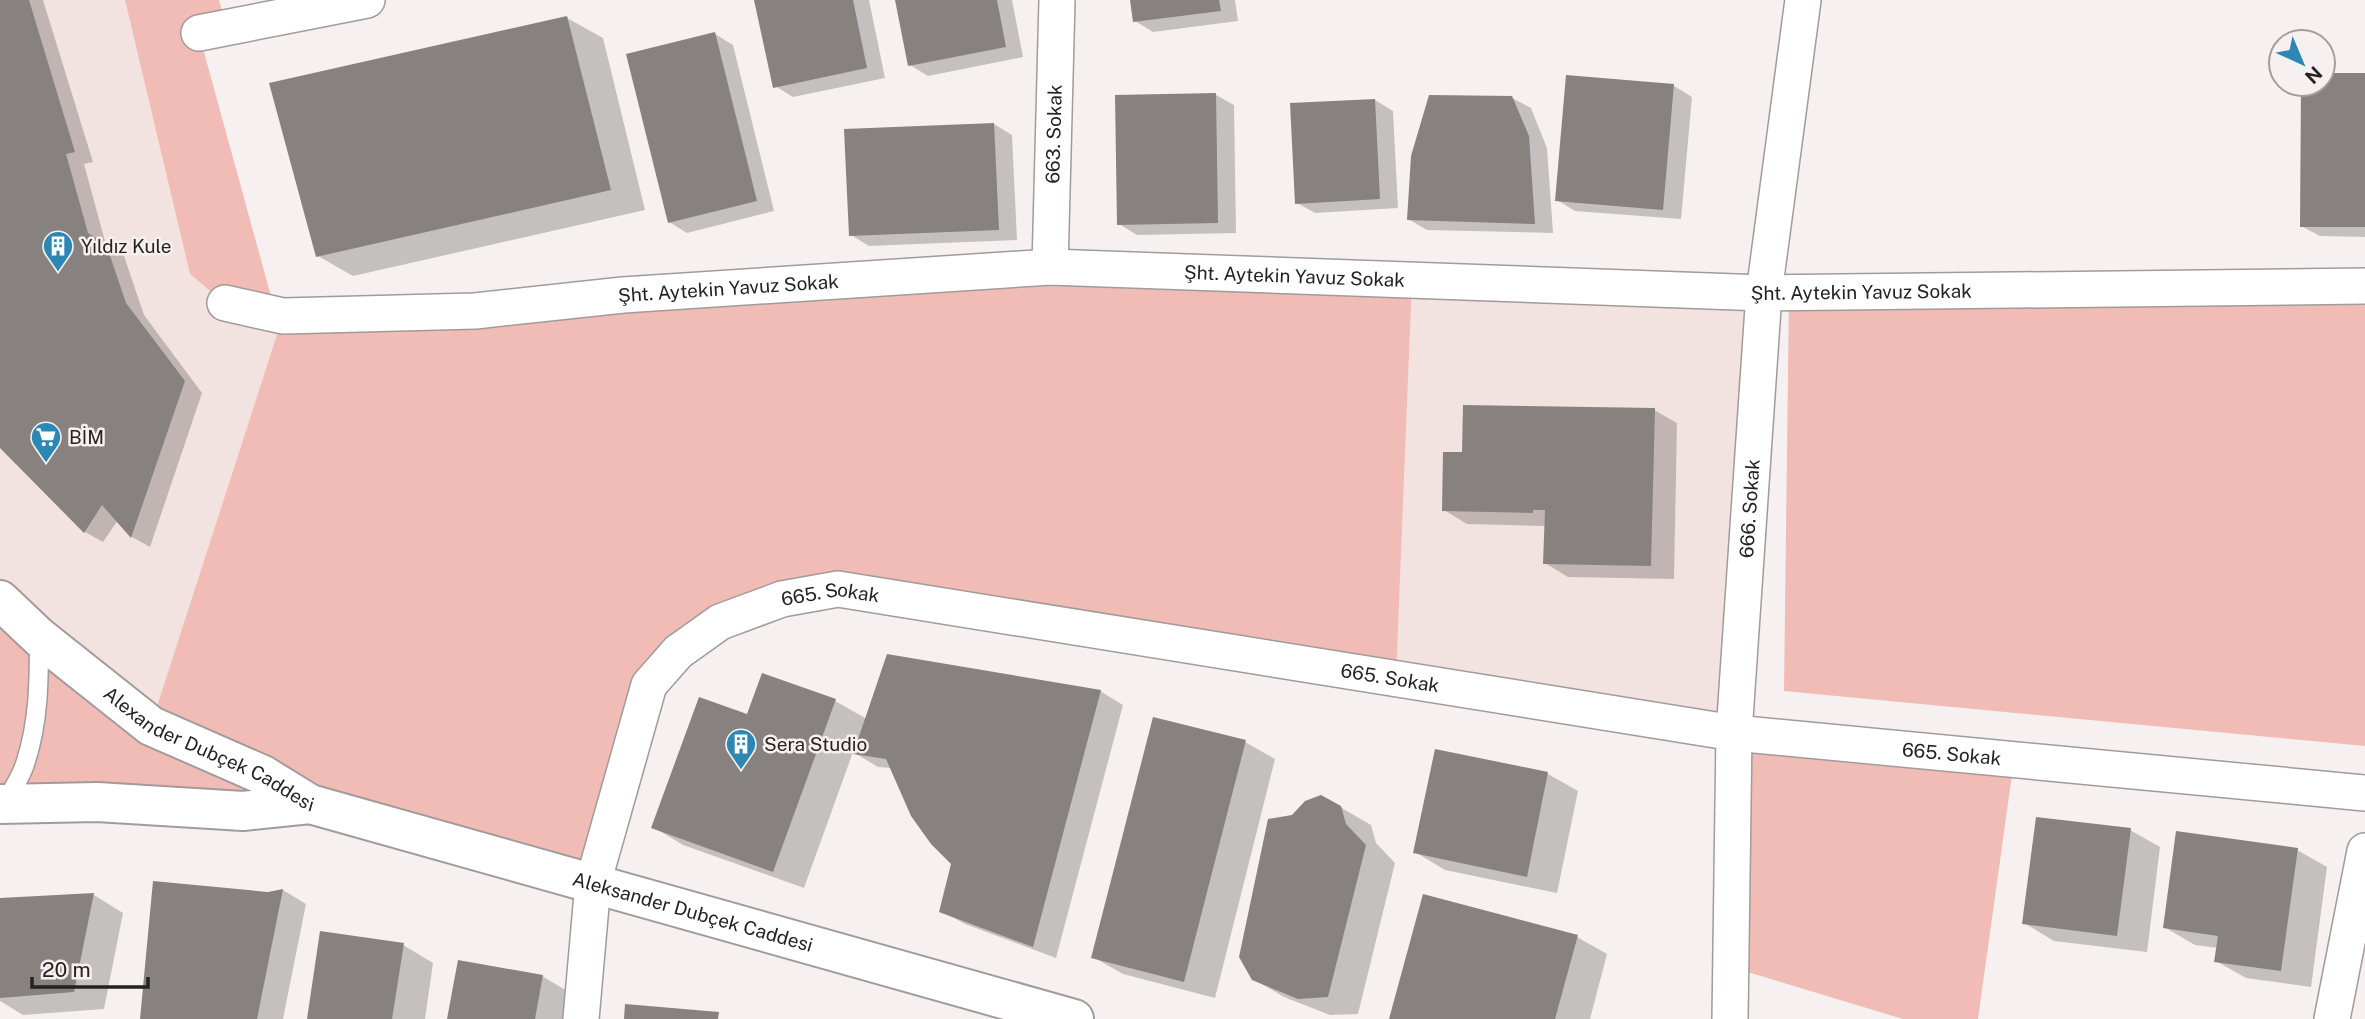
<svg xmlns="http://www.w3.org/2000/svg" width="2365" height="1019" font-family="'Public Sans',sans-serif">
<rect width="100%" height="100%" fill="#f7f0f0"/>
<g fill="#f2e3e1">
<path d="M0,0H125L190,274L283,316L151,726L0,600Z"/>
<path d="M1412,280L1764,293L1734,733L1396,679Z"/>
</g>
<g fill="#f1bbb6">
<path d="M125,0H219L227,28L199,34L272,300L623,295L1050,267L1412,280L1396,679L839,589L678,652L593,883L310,804H0V600L151,725L283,316L225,303L190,274Z"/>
<path d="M2365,284V746L1784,691L1789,293Z"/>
<path d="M1734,733L2014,760L1978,1019H1903L1731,967Z"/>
</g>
<g fill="#0003">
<path d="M0,0H43L93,162L84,164L106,245L124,256L144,315L202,393L150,547L132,537L118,520L103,542L85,532L0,446Z"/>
<path d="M756,0H869L885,78L793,97L775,86Z"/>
<path d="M897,0H1012L1023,57L928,76L910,65Z"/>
<path d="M1132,0H1235L1238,21L1153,32L1135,21Z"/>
<path d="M567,18L603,38L645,210L353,276L318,256Z"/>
<path d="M715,34L733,45L774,211L687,233L669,222Z"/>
<path d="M2323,75H2365V237L2320,236L2301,226L2302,84H2323Z"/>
<path d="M1568,77L1674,86L1692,97L1681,219L1575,211L1557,200Z"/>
<path d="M1216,95L1234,105L1236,233L1137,235L1119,224Z"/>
<path d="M1512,98L1531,108L1547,148L1553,233L1427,230L1408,219Z"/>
<path d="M1375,100L1393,111L1398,208L1315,213L1297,203Z"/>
<path d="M994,124L1012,135L1017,240L869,246L851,235Z"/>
<path d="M1654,410L1677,423L1674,579L1568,577L1545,563L1546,526L1467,524L1444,510L1464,454Z"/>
<path d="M1100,691L1123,705L1056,958L965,924L941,911L953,864L892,768L878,767L853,752L804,888L683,845L653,827L748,716L835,701L867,719Z"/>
<path d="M1245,742L1275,759L1215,998L1123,974L1093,957Z"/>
<path d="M1436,751L1548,774L1578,791L1557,893L1445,870L1415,852Z"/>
<path d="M1340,807L1371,825L1376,843L1395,863L1358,1014L1330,1015L1284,997L1253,979Z"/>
<path d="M2130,830L2160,847L2147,952L2054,941L2024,923Z"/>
<path d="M2297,850L2327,867L2311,987L2246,978L2216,961L2218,948L2195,945L2164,927Z"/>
<path d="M283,890L306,904L283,1019H142L268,894Z"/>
<path d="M94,895L123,913L104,1009L23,1015L0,1001V900Z"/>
<path d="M1577,937L1607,954L1590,1019H1391Z"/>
<path d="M403,945L433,963L425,1019H309Z"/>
<path d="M542,976L572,994L568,1019H449Z"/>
</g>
<g fill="#878180">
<path d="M0,0H29L75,152L66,154L88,233L106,244L126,303L185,381L131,538L102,505L84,533L0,448Z"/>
<path d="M754,0H853L867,68L773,88Z"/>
<path d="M895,0H997L1006,47L908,66Z"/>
<path d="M1130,0H1219L1221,11L1133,22Z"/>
<path d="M567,16L611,190L316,257L269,83Z"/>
<path d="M715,32L757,201L668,223L626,54Z"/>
<path d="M2323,73H2365V227H2300L2301,84H2323Z"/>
<path d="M1566,75L1674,84L1663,210L1555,201Z"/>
<path d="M1216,93L1218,223L1117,225L1115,95Z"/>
<path d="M1429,95L1512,96L1529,136L1535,224L1407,220L1411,156Z"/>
<path d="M1375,99L1380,199L1295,204L1290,103Z"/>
<path d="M994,123L999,230L849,236L844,129Z"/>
<path d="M1463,405L1655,408L1651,566L1543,564L1545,510H1533V513L1442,511L1443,452H1462Z"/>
<path d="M887,654L1101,690L1033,947L939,912L951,864L931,844L911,816L886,759L853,754Z"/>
<path d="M762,673L836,699L773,872L651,828L699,697L747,714Z"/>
<path d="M1153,717L1246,740L1184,982L1091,958Z"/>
<path d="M1435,749L1548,772L1527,877L1413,853Z"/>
<path d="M1321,795L1341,806L1346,824L1366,845L1328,997L1298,999L1252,980L1239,957L1268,819L1292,815L1305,801Z"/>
<path d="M2036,817L2131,828L2117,936L2022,924Z"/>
<path d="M2176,831L2298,848L2281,971L2214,962L2218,936L2163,928Z"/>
<path d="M153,881L268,892L283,889L257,1019H140Z"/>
<path d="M94,893L74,992L0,998V898Z"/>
<path d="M1423,894L1578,935L1555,1019H1389Z"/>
<path d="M320,931L404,943L392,1019H307Z"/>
<path d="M458,960L543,975L535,1019H447Z"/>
<path d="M625,1004L719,1012L718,1019H624Z"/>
</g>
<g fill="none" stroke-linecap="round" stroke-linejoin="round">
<g stroke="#a19b9a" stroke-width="21">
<path id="lane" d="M5,803C12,790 21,777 25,764C39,722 39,681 39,638"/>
</g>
<g stroke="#a19b9a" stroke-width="38">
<g id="street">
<path d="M199,33L367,0"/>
<path id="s1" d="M1050,267L1057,0"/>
<path id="s2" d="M225,303L283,316L475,311L623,295L1050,267L1764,293L2365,286"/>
<path id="s3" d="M581,1019L593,883L649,685L678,652L720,622L782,599L838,589L1734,733L2365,793"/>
<path id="s4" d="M1730,1019L1734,733L1764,293L1803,0"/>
<path d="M2332,1019L2365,851"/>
</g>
</g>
<g stroke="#a19b9a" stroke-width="42">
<g id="secondary">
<path id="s5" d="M0,600L39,637L151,726L263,775L310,804L1074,1019"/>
<path d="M0,804L97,802L243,811L310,804"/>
</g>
</g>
<use href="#lane" stroke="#fff" stroke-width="18"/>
<use href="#street" stroke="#fff" stroke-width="35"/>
<use href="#secondary" stroke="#fff" stroke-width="38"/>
</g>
<defs>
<g id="building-pin" transform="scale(1.575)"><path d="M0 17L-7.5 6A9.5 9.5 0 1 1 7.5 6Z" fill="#2b88b5" stroke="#f7f0f0"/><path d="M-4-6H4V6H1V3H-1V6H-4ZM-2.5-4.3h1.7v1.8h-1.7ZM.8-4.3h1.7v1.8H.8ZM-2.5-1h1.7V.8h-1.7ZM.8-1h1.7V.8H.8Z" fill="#fff"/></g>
<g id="supermarket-pin" transform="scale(1.575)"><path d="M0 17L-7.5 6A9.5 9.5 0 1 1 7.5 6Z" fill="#2b88b5" stroke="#f7f0f0"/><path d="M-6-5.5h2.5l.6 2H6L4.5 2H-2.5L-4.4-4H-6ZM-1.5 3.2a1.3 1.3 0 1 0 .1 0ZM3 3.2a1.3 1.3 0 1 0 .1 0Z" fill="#fff"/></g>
</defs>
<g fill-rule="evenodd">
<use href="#building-pin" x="58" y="246"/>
<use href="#supermarket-pin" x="46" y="437"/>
<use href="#building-pin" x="741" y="744"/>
</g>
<g text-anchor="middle" stroke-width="5" stroke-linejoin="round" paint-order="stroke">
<g font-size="19" fill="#252222" stroke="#f7f0f0">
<text dy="7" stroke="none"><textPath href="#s1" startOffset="133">663. Sokak</textPath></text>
<text dy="7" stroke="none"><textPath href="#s2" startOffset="1073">Şht. Aytekin Yavuz Sokak</textPath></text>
<text dy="7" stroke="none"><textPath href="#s2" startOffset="506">Şht. Aytekin Yavuz Sokak</textPath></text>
<text dy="7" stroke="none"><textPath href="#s2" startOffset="1640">Şht. Aytekin Yavuz Sokak</textPath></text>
<text dy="7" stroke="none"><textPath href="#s4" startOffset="511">666. Sokak</textPath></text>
<text dy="7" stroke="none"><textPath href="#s3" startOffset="553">665. Sokak</textPath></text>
<text dy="7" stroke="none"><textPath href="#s3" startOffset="1120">665. Sokak</textPath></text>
<text dy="7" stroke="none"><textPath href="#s5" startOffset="259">Alexander Dubçek Caddesi</textPath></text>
<text dy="7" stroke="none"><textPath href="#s3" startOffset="1687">665. Sokak</textPath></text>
<text dy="7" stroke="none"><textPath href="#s5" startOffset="772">Aleksander Dubçek Caddesi</textPath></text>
</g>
<g font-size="19" fill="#252222" stroke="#f7f0f0" text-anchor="start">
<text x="81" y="253">Yıldız Kule</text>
<text x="69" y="444">BİM</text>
<text x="764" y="751">Sera Studio</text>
</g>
</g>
<g transform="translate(2302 63) rotate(136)"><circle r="33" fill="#f7f0f0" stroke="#a39e9e" stroke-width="2"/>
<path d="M0-5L12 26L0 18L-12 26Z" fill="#2b88b5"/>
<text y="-10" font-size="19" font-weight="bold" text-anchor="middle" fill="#252222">N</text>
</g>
<path d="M32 977v10h116v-10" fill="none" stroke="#252222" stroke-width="3.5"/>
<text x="42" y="977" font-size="21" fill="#252222" stroke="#f7f0f0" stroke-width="5" paint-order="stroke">20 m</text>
</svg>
